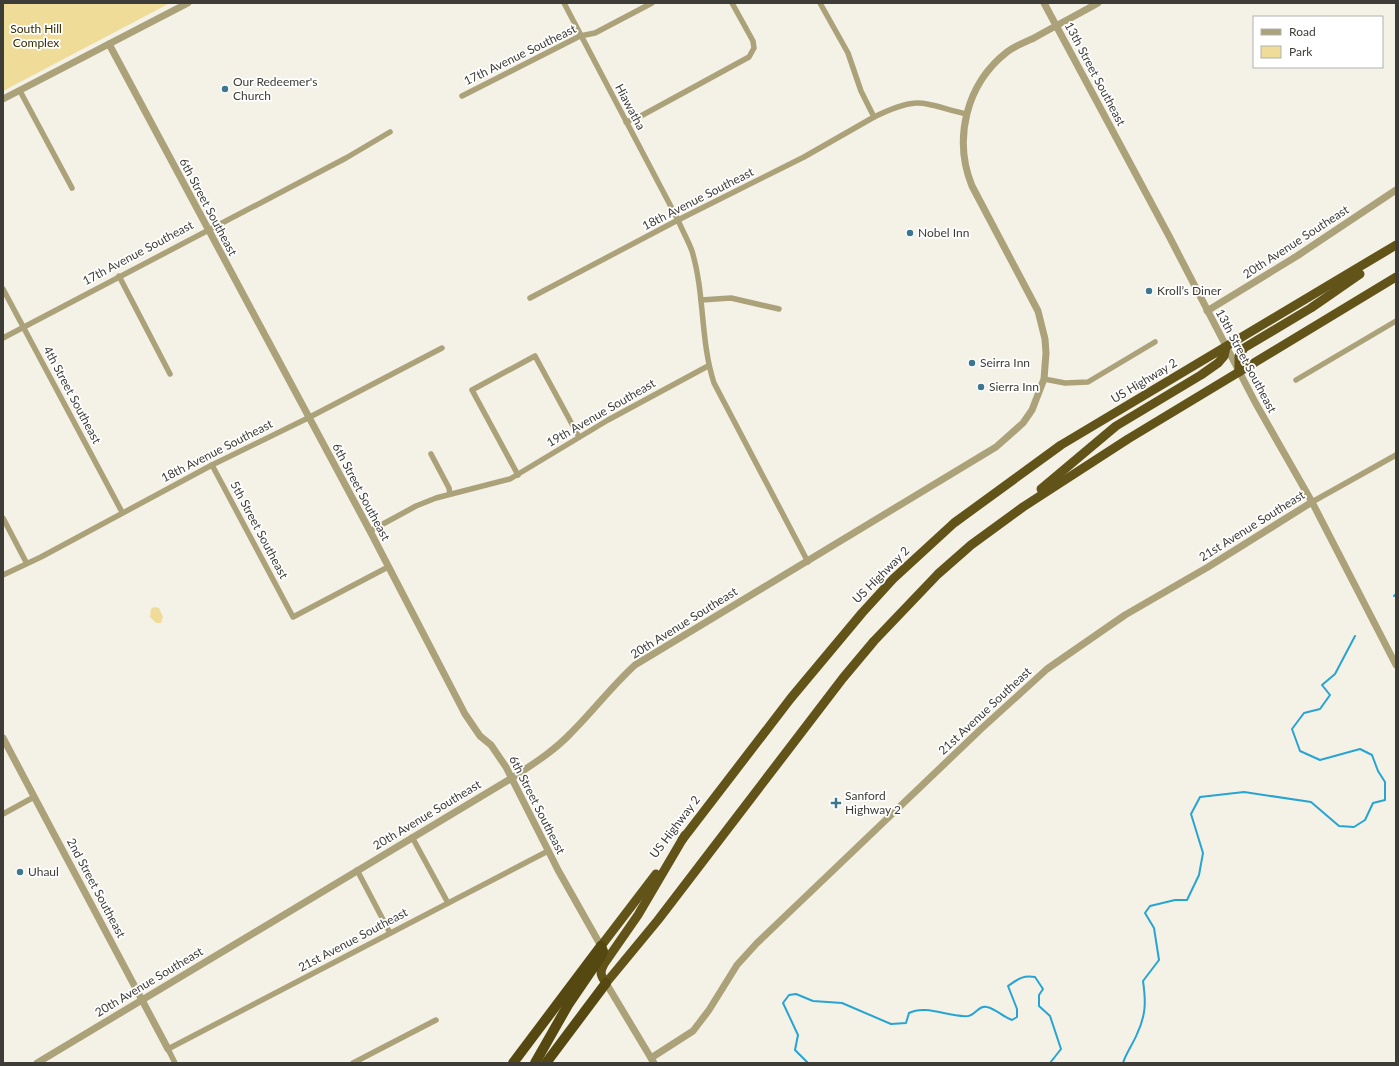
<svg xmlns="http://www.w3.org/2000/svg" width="1399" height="1066" font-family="Lato,sans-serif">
<rect width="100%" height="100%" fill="#f4f1e6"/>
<g fill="#eedc98">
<path d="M3,3H170L3,91Z"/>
<path d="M154,607L159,608L163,617L161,623H156L150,617L151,609Z"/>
</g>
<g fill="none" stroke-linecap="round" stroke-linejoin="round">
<g stroke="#28a4d3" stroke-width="2">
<path d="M1394,596L1396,594"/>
<path d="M808,1063L795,1050L798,1035L783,1003L789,995L796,994L813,1001L842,1003L891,1024L906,1023L909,1013C927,1004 949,1018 968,1016C975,1015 979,1005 987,1007C996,1009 1003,1017 1012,1020L1017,1017V1009L1008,986C1018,979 1023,975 1035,977L1043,989L1039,995V1006L1050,1016L1061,1049L1050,1063"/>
<path d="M1123,1063C1126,1053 1133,1044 1137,1034C1146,1015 1146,1002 1143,981L1159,960L1154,928L1145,913L1150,906L1175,900H1187L1199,875L1203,853L1191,814L1200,797L1244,792L1311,802L1339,826L1354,827L1365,820L1373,803L1385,800V782L1378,771L1372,755L1360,749L1320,760L1300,751L1292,729L1304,713L1320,709L1330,695L1322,685L1335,674L1355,636"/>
</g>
<g stroke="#aca27a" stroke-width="5.5">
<path d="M564,3L678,220C682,230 688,240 692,251C705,294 700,340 714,383L808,562"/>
<path d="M20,91L72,188"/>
<path d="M462,96L580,36L595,33L652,3"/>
<path d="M874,117C919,95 921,103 966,114"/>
<path d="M626,122L639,117L749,57L754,48L753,41L732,3"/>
<path d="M119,276L170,374"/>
<path d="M3,289L122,512"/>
<path d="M530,298L678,220L804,157L874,117L861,91L848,53L820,3"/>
<path d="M701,300L731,298L779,309"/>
<path d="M3,338L346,158L390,132"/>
<path d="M1044,379L1065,383L1088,382L1155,342"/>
<path d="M1296,380L1396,321"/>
<path d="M431,454L449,488L450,494"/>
<path d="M212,465L293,617L388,567"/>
<path d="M518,475L472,390L535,356L579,437"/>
<path d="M1312,502L1396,455"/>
<path d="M3,518L26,562"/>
<path d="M370,531L416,506L436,498L510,479L608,420L708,366"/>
<path d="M3,575L41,557L212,465L308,418L442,348"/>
<path d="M3,814L34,797"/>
<path d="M412,837L448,903"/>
<path d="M357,870L390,933"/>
<path d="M175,1063L168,1049L548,851"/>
<path d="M353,1063L436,1020"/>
</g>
<g stroke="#aca27a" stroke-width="7">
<path d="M1044,3L1169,236L1255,402L1312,502L1396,665"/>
<path d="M109,44L370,531L465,714L480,736L491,745L506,767L558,870L601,946"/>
<path d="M3,99L188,3"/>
<path d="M1207,311L1297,256L1396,190"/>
<path d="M3,738L168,1049"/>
<path d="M606,983L654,1063"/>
<path d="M651,1058L693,1031L709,1010L737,965L757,943L981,729L1047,669L1125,615L1208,567L1312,502"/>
<path d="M37,1063L512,778C533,764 554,751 571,733C594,710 611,687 635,665L996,447L1023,423L1032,410L1044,379L1046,353L1045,339L1038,311L972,186C953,139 966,84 1007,52C1015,46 1025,42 1034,38C1055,26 1077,15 1098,3"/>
</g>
<g stroke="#625418" stroke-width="9">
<path d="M1239,372V356L1244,348L1311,308L1360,274"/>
<path d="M1041,489L1116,426L1201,375L1218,363L1224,356L1226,347"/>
<path d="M685,835L638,915L604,964C599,973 601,976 606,983L658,920L843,678L874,641L938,574L971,545L1023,507L1128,439L1396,277"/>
<path d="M682,840L791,698L862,613L893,579L954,523L1061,445L1396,245"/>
<path d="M601,946L656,874"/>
</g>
<g stroke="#554911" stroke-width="10">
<path d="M513,1063L601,946"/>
<path d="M535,1063L568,1005L600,958L603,951L601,946"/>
<path d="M546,1063L606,983"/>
</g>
</g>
<g fill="#3d7690" stroke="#fff" stroke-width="1.5">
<circle cx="225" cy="89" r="4"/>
<circle cx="910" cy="233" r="4"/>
<circle cx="1149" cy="291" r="4"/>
<circle cx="972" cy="363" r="4"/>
<circle cx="981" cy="387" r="4"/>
<path d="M834 797h4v4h4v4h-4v4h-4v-4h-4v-4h4z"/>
<circle cx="20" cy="872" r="4"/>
</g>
<g text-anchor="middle" stroke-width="3.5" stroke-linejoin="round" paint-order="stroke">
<g font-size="12" fill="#372d00" stroke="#fff">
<text x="36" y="33">South Hill<tspan x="36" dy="14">Complex</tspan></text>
</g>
<g font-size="12" fill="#3d3c37" stroke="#fff">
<text transform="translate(520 55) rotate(-26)" y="4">17th Avenue Southeast</text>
<text transform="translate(1095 74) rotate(62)" y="4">13th Street Southeast</text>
<text transform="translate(630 107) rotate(62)" y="4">Hiawatha</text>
<text transform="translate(698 199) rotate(-27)" y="4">18th Avenue Southeast</text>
<text transform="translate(208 207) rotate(62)" y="4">6th Street Southeast</text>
<text transform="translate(1296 242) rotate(-33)" y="4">20th Avenue Southeast</text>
<text transform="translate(138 253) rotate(-28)" y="4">17th Avenue Southeast</text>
<text transform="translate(1246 361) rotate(62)" y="4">13th Street Southeast</text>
<text transform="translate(1144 381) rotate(-31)" y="4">US Highway 2</text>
<text transform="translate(72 395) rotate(62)" y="4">4th Street Southeast</text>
<text transform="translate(601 413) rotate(-30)" y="4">19th Avenue Southeast</text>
<text transform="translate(217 451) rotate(-27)" y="4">18th Avenue Southeast</text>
<text transform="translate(361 492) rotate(62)" y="4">6th Street Southeast</text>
<text transform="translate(1252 526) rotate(-32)" y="4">21st Avenue Southeast</text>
<text transform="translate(259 530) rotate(62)" y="4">5th Street Southeast</text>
<text transform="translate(881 575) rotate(-45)" y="4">US Highway 2</text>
<text transform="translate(684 623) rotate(-32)" y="4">20th Avenue Southeast</text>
<text transform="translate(985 711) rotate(-43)" y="4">21st Avenue Southeast</text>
<text transform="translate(537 805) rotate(63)" y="4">6th Street Southeast</text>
<text transform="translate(427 815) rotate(-31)" y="4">20th Avenue Southeast</text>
<text transform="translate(675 827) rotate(-53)" y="4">US Highway 2</text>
<text transform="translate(96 888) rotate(62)" y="4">2nd Street Southeast</text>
<text transform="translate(353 940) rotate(-28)" y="4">21st Avenue Southeast</text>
<text transform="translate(149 982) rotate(-31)" y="4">20th Avenue Southeast</text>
</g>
<g font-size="12" fill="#3d3c37" stroke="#fff" text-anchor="start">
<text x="233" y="86">Our Redeemer's<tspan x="233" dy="14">Church</tspan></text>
<text x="918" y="237">Nobel Inn</text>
<text x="1157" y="295">Kroll’s Diner</text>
<text x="980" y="367">Seirra Inn</text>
<text x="989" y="391">Sierra Inn</text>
<text x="845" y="800">Sanford<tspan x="845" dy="14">Highway 2</tspan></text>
<text x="28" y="876">Uhaul</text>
</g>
</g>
<rect width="1399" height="1066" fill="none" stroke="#3d3c37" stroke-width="8"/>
<rect x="1253" y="16" width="130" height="52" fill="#ffffff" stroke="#b1b1af"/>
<rect x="1261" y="29" width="20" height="6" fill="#aca27a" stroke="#b1b1af"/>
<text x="1289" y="36" font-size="12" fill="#3d3c37">Road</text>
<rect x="1261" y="46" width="20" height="12" fill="#eedc98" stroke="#b1b1af"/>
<text x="1289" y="56" font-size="12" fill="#3d3c37">Park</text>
</svg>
